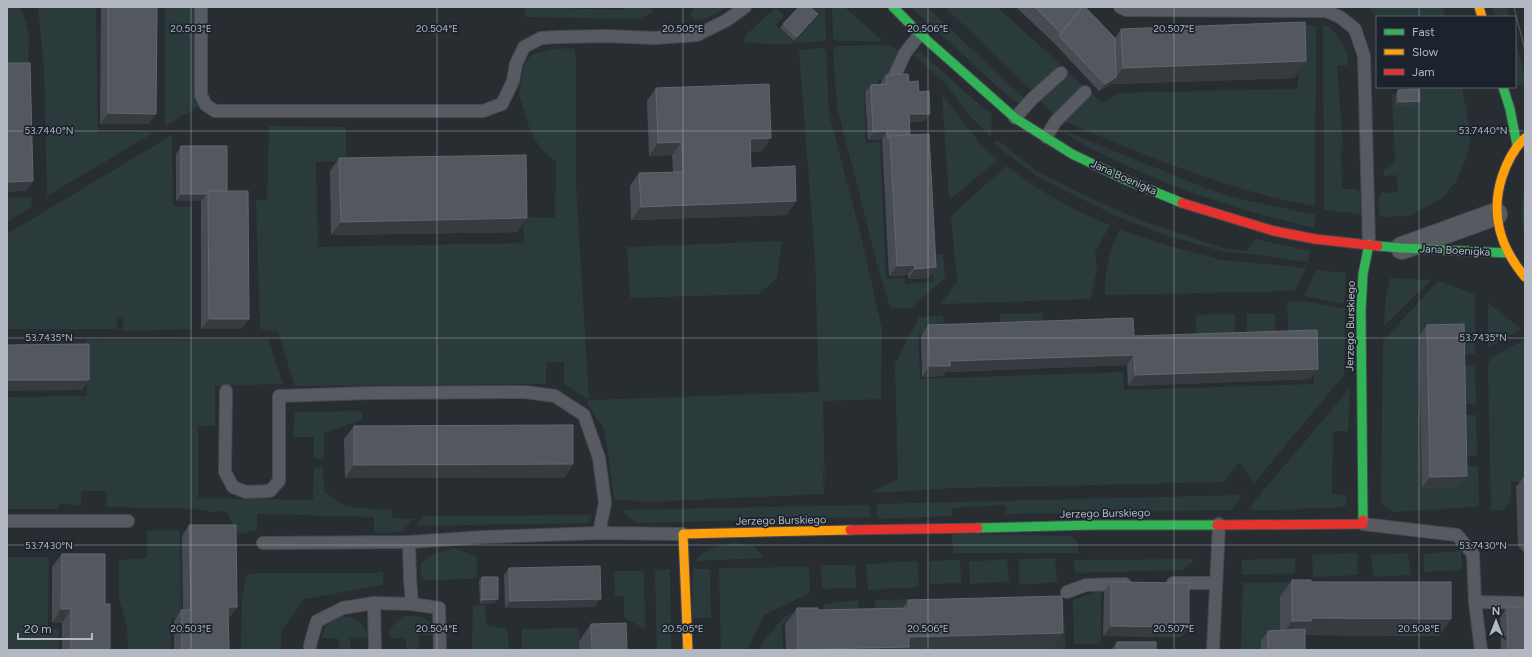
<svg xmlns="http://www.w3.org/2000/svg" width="1532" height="657" font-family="Figtree,sans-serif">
<rect width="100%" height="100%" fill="#282d32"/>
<g fill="#2b3b3c">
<path d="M7,7H21L29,34L28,69L7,70Z"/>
<path d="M38,7H96L98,133L155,132L47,196L44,67Z"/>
<path d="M165,7H199L201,105L165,126Z"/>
<path d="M524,7L625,10V7H652V13L638,19L525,17Z"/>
<path d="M696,7H727L708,18L695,21L691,15V12Z"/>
<path d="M812,7H825L826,41L784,44L745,43V36L775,8L784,15L776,25L794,42L820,14Z"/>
<path d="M832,7H844L883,41H836L833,38Z"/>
<path d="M911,7H927L1025,99L1020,103L1013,100L1001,90Z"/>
<path d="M945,7H997L1060,64L1032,91Z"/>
<path d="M1369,7H1443L1446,17L1377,18Z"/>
<path d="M1492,7H1507L1510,17H1495Z"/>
<path d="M1313,25L1316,27L1315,206C1228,191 1145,155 1064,121L1090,92L1102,103L1118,93L1298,89V33L1272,27Z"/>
<path d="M1325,26H1328C1340,37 1348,48 1348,65L1337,66L1343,146H1341L1342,189H1357L1360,192L1361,214L1324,210L1323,27Z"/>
<path d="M1515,38L1525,78V83L1515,86Z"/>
<path d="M889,45L899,52L890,79L878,80V89L864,90L866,143L880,142L886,279L905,278V284L933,282L932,254H943L945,278L911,308L891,309L880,275L837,107L833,50L836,46Z"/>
<path d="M574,48L576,58V186L589,400L819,392L815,258L799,50L824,48L826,51L829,114L860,232L882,329L881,399L823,401L825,493L821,439L824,494L646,502L614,499L608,451L604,429L587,404L589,400L564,384V362H546V384L295,386L278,332L260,329L256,200H267L269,126L346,127V161L316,162L318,247L524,243L523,217L555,218L556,162L541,149L530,130L519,94L524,65L531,55L553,49Z"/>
<path d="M920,51L975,101L992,114L991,137L972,118L946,84L914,55Z"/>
<path d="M1069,72L1084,87L1056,116L1040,101Z"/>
<path d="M1412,87H1462L1469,125L1470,143L1466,158L1455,183L1442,198L1410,216L1381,217C1378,211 1377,199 1381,193L1398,192L1397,175L1385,176L1383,174L1384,170L1395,161L1392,94H1396V106L1413,93Z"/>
<path d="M942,94L980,144L998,160L949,200Z"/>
<path d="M1059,129L1206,188L1236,198L1316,215L1314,228C1251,213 1190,195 1132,168C1106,157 1082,145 1059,129Z"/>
<path d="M172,135L173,206L192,207V329L123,331V317H117V329H7V234Z"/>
<path d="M997,140L1037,171L1079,193L1142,221L1223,248L1247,251L1256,239L1310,251L1308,262L1242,253L1224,252L1162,234L1118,217L1038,177L994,144Z"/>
<path d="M1006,166C1038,190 1073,211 1110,225L1095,252L1097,270L1090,299L941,304L957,281L951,216Z"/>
<path d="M1525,188V234C1520,219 1521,203 1525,188Z"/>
<path d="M31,197L32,207L7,222V198Z"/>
<path d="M1120,230L1169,246L1222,260L1306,268L1295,291L1105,295C1105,272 1108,250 1120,230Z"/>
<path d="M782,241L777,278L759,294L630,298L627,247Z"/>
<path d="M1316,270L1346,273L1344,304L1304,296Z"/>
<path d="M1390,278L1431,280L1384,326L1386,297Z"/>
<path d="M1438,281L1475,294V354L1457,355L1459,466H1478L1479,505L1473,507L1393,512L1381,504L1383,341Z"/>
<path d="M1306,301L1345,309L1344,375L1254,483L1239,462L1224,482L956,488L875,493V490L898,480L895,364L919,317L943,316L944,333L918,334L920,379L1123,372L1124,390L1314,384L1313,338H1289L1287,302Z"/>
<path d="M1488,303L1521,329L1488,348Z"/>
<path d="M1043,313V329L1001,331L1000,314Z"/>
<path d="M1235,314V340L1197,342L1196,315Z"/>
<path d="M1247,314H1275L1276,339L1247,340Z"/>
<path d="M268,339L283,384L215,386V426H198V498L313,500L314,468L323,466L324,492L347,507L392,510V518L414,519L401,532L374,533V517L257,514V530L238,534L226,511L212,512L198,509L107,507L106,491H81V505L59,504L58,509H7V397L87,396L86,340Z"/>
<path d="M1524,340L1525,342V478L1521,482H1511V501L1503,510L1491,511L1488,366L1490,359L1492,357Z"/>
<path d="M1457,365H1475L1476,404L1458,405Z"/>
<path d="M1350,388L1348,431H1333L1332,494L1347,495L1345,507L1251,511L1252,504Z"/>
<path d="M362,411V420L324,433V459L314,458V437H293L295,412Z"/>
<path d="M1458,415H1476L1477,456H1459Z"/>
<path d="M1243,495L1231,510L1006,514L1005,505L953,508L951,516L878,519L876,504Z"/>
<path d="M869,505L870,517L637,523L621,510Z"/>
<path d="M593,515L588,523L415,526L423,516Z"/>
<path d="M177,530L180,533L181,618H171V650H128L127,628L119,597V560L147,558V531Z"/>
<path d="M952,534L1072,536L1078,543V553H953Z"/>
<path d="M734,543L753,545L764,558L695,561C710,547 714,545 734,543Z"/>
<path d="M454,548L477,557V575L473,579L425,580L421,575V563L435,553Z"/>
<path d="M1461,551L1462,570L1424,572L1423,554Z"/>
<path d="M1357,553L1358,575L1313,577L1312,555Z"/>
<path d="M1408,553L1411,575L1373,577L1371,555Z"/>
<path d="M7,557H49L48,629H59V650H7Z"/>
<path d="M1055,558L1057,582L1019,585V559Z"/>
<path d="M1295,558V573L1242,575V560Z"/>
<path d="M1007,559L1009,581L970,584L969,562Z"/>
<path d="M1196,559L1182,570L1075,573L1074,560Z"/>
<path d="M960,560L961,583L930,584L929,561Z"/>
<path d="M917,561L919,587L868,590L866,564Z"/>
<path d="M821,565H855L856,588L822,589Z"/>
<path d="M809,567L810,593L764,615L747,650H721L719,568Z"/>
<path d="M670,569L671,650H657L655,571Z"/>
<path d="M693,569H710L711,618H692Z"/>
<path d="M614,571H644L645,629L624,617V597L615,596Z"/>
<path d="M383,572V585L304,599L281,631V650H241L242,597L247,575L258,573H372Z"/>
<path d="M1310,582L1280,638L1261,650H1241L1243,583Z"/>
<path d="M1101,590V640L1099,644H1074L1073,600Z"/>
<path d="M1016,598H1063L1066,650H1054L1053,611Z"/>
<path d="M920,599V614L875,623V600Z"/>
<path d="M858,600L859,623L824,624V604Z"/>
<path d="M485,605L486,625L507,629L509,649H522V629L579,628V650H472L473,606Z"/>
<path d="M812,607L814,624L809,623L782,624L783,650H760L764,640L784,617Z"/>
<path d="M340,616C357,616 363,622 368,637L350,638V650H339V639L322,638C324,626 329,621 340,616Z"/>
<path d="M404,616C422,615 430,617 434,635H419V650H406V638H390L389,631L396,622Z"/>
</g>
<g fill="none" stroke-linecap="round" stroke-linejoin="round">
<g stroke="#46494d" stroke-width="14">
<g id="lane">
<path d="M201,7V95L206,105L215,111H483L502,104L513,81L516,64L524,47L541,38L558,37L606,36L654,38L697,35L727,20L745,7"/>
<path d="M1120,7L1126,10L1326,11L1340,17L1355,29L1364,56L1369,244"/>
<path d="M895,75L905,53L920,34"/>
<path d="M1015,118L1032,99L1061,73"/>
<path d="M1046,137L1056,121L1085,92"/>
<path d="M226,391L225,472L233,487L246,492L270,491L279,481V396L370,393L525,392L555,396L584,415L599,458L605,503L599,533"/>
<path d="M7,521H128"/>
<path d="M1363,524L1457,535L1473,554L1475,602L1481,650"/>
<path d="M263,543L409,542L485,537L599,533L683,534"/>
<path d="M1173,583H1216"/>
<path d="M1067,592L1086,585L1125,584"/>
<path d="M1475,602L1525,603"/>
<path d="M374,603L375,650"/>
<path d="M412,604L439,608L440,650"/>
<path d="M310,650V645L317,621L343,608L374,603L412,604L410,579L409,542"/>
<path d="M1213,650L1219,524"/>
</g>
</g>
<g stroke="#46494d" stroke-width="24">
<path id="street" d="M1402,248L1496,214"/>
</g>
<g stroke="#46494d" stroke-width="11">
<g id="fast">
<path d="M893,7L920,34L1015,118L1072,154L1124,179L1182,203"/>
<path d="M1503,87L1510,109L1517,145"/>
<path d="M1378,246L1402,248L1508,253"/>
<path d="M1363,520L1361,310L1363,274L1369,244"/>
<path d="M978,528L1095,525H1217"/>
</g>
</g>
<g stroke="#46494d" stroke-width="11">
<g id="slow">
<path d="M1479,7L1482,17"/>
<path d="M1525,138C1513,149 1507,162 1502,177C1490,215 1500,247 1525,277"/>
<path d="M688,650L683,534L850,530"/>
</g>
</g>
<g stroke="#46494d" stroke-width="11">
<g id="jam">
<path d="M1182,203L1274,231L1315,239L1378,246"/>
<path d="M1217,525L1363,524V520"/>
<path d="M850,530L978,528"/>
</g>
</g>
<use href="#lane" stroke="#575b61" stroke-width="12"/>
<use href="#street" stroke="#575b61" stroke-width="22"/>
<use href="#fast" stroke="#30b455" stroke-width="9"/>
<use href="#slow" stroke="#ff9f0a" stroke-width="9"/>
<use href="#jam" stroke="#e5322d" stroke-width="9"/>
<path stroke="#575b5f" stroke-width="1" d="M1514,7L1525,50"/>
</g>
<g fill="#484c52">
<path d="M101,7H157L149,124H100Z"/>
<path d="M1016,7H1085L1115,38L1121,29L1294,78L1111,84L1099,91L1054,43Z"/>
<path d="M815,17L794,41L780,28L783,24Z"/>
<path d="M886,75L909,82L919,92L925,121L910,122V135L936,267L929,278L908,279V275L889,276L882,139L868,140L865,92L871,85L881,84V82Z"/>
<path d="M656,88L762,151L750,152L751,168L796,201L787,215L631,220L630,186L639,173L673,172L672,155L649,156L647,101Z"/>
<path d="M1398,90L1420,101L1417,105L1396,106V94Z"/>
<path d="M181,146L227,191L249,319L241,329H201V201H176V154Z"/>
<path d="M339,158L518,232L331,235L330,171Z"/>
<path d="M928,325L1134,336L1318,369L1310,379L1128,386L1127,365L946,372L943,376L922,377L921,336Z"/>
<path d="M1427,325L1460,486L1422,488L1419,336Z"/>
<path d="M354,426L573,464L564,478H345L344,439Z"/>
<path d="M1524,477H1525V560L1524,558V552L1518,546L1516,487Z"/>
<path d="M189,525L237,607L229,618H228L229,650H174V621L181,610H183L182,536Z"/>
<path d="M62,554L105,604L110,650H62V623H52V567Z"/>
<path d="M509,568L595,607L505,608L504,575Z"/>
<path d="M482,577L495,603L480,604L479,581Z"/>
<path d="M1292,580L1311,582L1451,619L1439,636L1305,635V650H1261V641L1268,631L1280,630V597Z"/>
<path d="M1111,582L1181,637L1103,636L1104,592Z"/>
<path d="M908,600L1052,650H786L785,625L797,608L818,610L903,608Z"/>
<path d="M1507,607L1525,650H1501L1500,618Z"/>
<path d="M591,624L627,650H579V641Z"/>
<path d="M1117,642L1156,650H1111Z"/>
</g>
<g fill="#363b40">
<path d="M1306,61L1294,78L1111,84L1099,91L1105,84L1116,77L1123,68Z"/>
<path d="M1420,101L1417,105L1396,106L1399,102Z"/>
<path d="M108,113L156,114L149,124H100Z"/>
<path d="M909,114H930L925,121L904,122Z"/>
<path d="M887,131L882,139L868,140L873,132Z"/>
<path d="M771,138L762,151L741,152L750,139Z"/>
<path d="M682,142L672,155L649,156L658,143Z"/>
<path d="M33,181L26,191L7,192V182Z"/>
<path d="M181,194H206L201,201H176Z"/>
<path d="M796,201L787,215L631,220L641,207Z"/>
<path d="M527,218L518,232L331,235L341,222Z"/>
<path d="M915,265L908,275L889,276L897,266Z"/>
<path d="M936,267L929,278L908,279L915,269Z"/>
<path d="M209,319H249L241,329H201Z"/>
<path d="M1134,355L1127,365L946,372L943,376L922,377L930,366L950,361Z"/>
<path d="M1318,369L1310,379L1128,386L1135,375Z"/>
<path d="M7,380H89L82,390L7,391Z"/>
<path d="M573,464L564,478H345L354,465Z"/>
<path d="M1467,476L1460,486L1422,488L1430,477Z"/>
<path d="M498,599L495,603L480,604L482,600Z"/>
<path d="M601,599L595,607L505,608L510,601Z"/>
<path d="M228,607H237L229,618H221Z"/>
<path d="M61,609H71L62,623H52Z"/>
<path d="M1311,618L1451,619L1439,636L1301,635L1280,638L1292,621Z"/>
<path d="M1111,626L1189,627L1181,637L1103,636Z"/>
<path d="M1063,633L1052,650H818V649L909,637Z"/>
</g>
<g fill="#53585e" stroke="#62676e">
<path d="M108,7H157L156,114L108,113Z"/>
<path d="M799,7H810L818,14L797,37L783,24Z"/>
<path d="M1035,7H1082L1061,33Z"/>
<path d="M1083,7H1085L1115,38L1116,77L1105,84L1059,36Z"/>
<path d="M1305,22L1306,61L1123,68L1121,29Z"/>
<path d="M7,63H30L33,181L7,182Z"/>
<path d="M908,74L909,82L918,81L919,92L929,91L930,114H909L910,135L890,136L888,139L887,131L873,132L871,85L887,84L886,75Z"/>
<path d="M769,84L771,138L750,139L751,168L795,166L796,201L641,207L639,173L683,172L682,142L658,143L656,88Z"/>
<path d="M1419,89L1420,101L1399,102L1398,90Z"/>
<path d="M929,134L936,267L915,269V265L897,266L890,136Z"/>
<path d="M181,146H227V191H208L206,194H181Z"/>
<path d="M526,155L527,218L341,222L339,158Z"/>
<path d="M208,191H248L249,319H209Z"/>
<path d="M1133,318L1134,336L1317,330L1318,369L1135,375L1134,355L950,361V366H930L928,325Z"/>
<path d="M1464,324L1467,476L1430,477L1427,325Z"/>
<path d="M89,344V380H7V345Z"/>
<path d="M573,425V464L354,465V426Z"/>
<path d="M1524,477H1525V517Z"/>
<path d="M189,525H236L237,607H228L229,650H182L181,610H191Z"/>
<path d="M62,554H105V604H110V650H71V609H61Z"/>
<path d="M600,566L601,599L510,601L509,568Z"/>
<path d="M482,577H498V599L482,600Z"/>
<path d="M1292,580H1311V582H1451V619L1311,618V621H1292Z"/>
<path d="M1111,582L1189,583V627L1111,626Z"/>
<path d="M1062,596L1063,633L909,637V647L818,649V650H780H798L797,608H818V610L909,608L908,600Z"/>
<path d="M1507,607H1525V650H1508Z"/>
<path d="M626,623L627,650H592L591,624Z"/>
<path d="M1305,629V650H1268V631Z"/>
<rect x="1117" y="642" width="39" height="8"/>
</g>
<path fill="none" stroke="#b2b9c3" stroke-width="1" stroke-opacity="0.45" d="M191,7V650M437,7V650M683,7V650M928,7V650M1174,7V650M1419,7V17M1419,87V650M7,131H1525M7,338H1525M7,545H1525"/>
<g text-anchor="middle" stroke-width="3.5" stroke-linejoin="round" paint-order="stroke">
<g font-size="11" fill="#b2b9c3" stroke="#1d232c">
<text transform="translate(1124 177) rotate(24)" y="4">Jana Boenigka</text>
<text transform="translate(1455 250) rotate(3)" y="4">Jana Boenigka</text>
<text transform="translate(1350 326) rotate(-89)" y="4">Jerzego Burskiego</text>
<text transform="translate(1105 513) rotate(-1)" y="4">Jerzego Burskiego</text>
<text transform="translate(781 520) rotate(-1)" y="4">Jerzego Burskiego</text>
</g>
</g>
<g font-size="10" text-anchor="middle" fill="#b2b9c3" stroke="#1d232c" stroke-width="3.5" stroke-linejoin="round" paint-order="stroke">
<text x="191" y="32">20.503°E</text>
<text x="437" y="32">20.504°E</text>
<text x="683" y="32">20.505°E</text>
<text x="928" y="32">20.506°E</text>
<text x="1174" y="32">20.507°E</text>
<text x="49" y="134">53.7440°N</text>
<text x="1483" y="134">53.7440°N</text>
<text x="49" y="341">53.7435°N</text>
<text x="1483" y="341">53.7435°N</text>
<text x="49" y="549">53.7430°N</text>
<text x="1483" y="549">53.7430°N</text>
<text x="191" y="632">20.503°E</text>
<text x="437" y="632">20.504°E</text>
<text x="683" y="632">20.505°E</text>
<text x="928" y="632">20.506°E</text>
<text x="1174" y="632">20.507°E</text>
<text x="1419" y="632">20.508°E</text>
</g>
<rect width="1532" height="657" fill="none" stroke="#b2b9c3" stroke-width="16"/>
<rect x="1376" y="16" width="140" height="72" fill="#1d232c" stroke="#595f68"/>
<rect x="1384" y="29" width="20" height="6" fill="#30b455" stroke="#595f68"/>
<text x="1412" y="36" font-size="12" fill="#b2b9c3">Fast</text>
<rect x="1384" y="49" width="20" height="6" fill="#ff9f0a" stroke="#595f68"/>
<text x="1412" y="56" font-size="12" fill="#b2b9c3">Slow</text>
<rect x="1384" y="69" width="20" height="6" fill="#e5322d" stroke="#595f68"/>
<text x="1412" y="76" font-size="12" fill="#b2b9c3">Jam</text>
<g transform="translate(1496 621)" stroke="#1d232c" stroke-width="3" paint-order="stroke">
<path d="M0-3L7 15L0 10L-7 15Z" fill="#b2b9c3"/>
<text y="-6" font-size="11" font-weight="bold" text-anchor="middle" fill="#b2b9c3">N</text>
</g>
<path d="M18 633v6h74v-6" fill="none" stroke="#b2b9c3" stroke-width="2"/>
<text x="24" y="633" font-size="12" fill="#b2b9c3" stroke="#1d232c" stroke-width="3" paint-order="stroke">20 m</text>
</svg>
